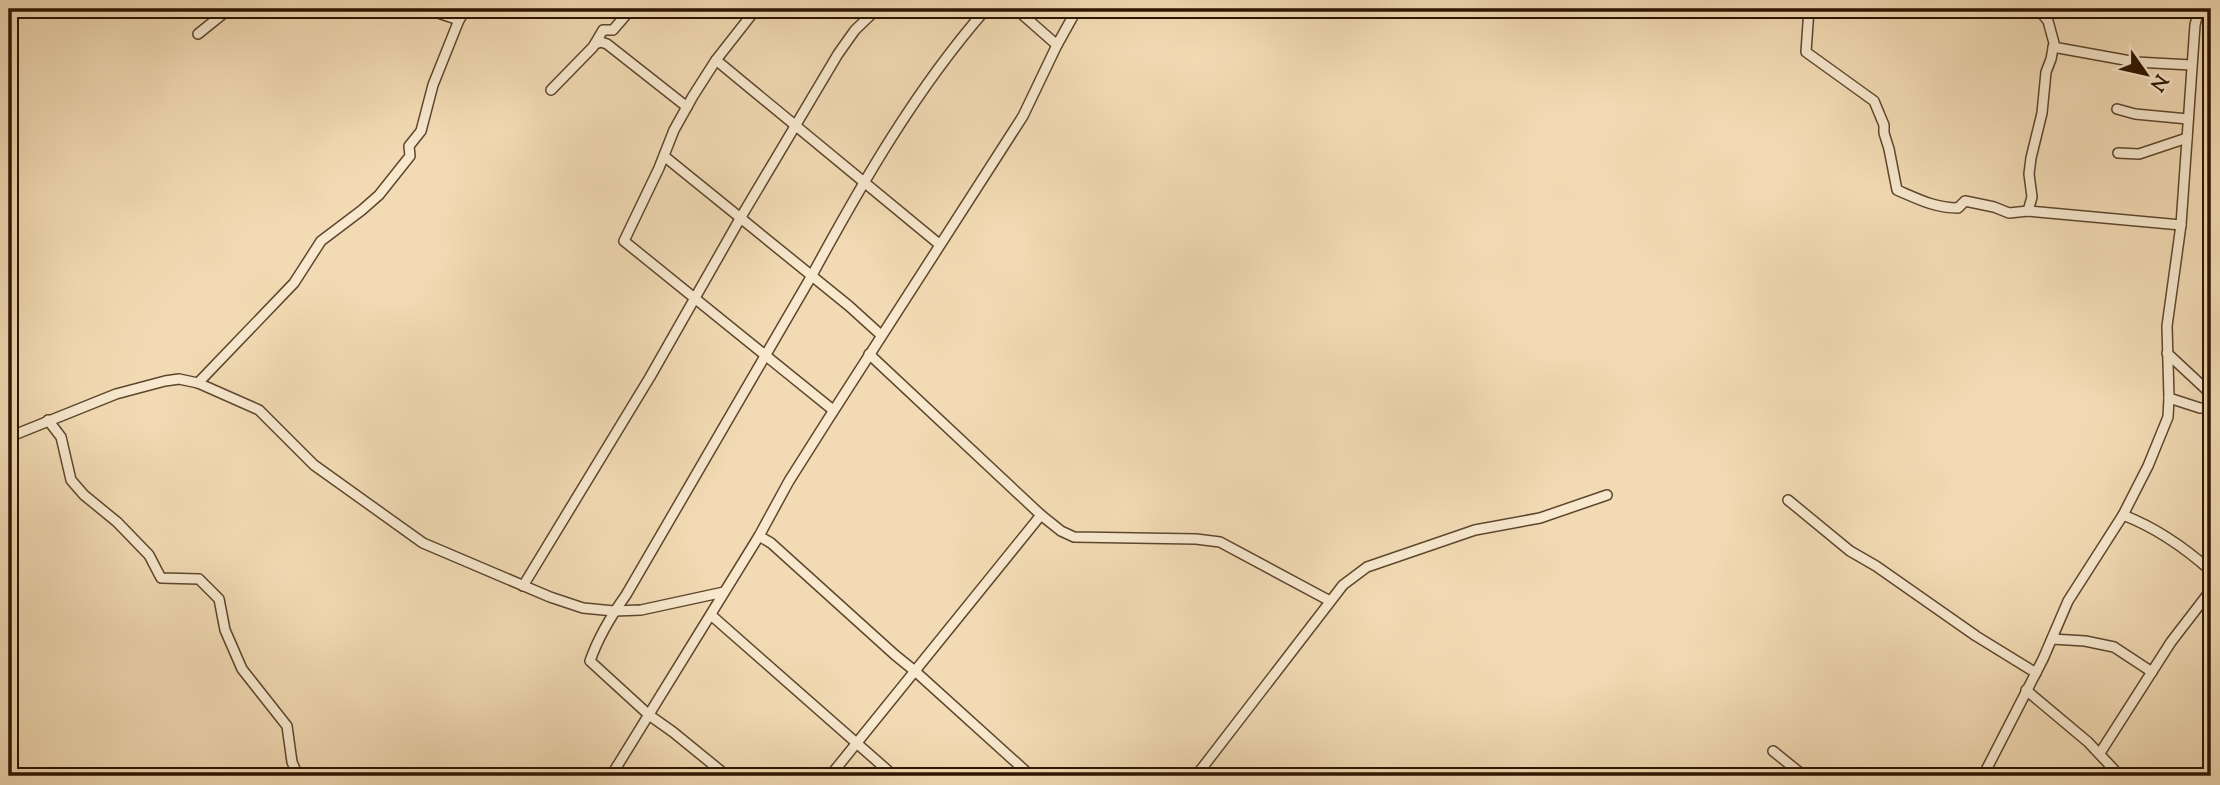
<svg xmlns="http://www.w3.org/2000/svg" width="2220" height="785" font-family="'Sorts Mill Goudy',serif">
<rect width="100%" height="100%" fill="#f2dbb4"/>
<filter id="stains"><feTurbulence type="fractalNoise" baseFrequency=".00286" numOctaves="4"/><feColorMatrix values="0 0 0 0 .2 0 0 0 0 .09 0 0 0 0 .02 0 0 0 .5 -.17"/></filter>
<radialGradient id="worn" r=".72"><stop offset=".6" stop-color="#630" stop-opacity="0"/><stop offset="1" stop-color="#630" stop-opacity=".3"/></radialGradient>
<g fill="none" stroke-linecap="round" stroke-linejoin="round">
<g stroke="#5e462d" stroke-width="12">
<g id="minor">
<path d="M426,9L459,20"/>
<path d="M756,9L716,60L693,96L674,130L659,168L624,241L833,410"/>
<path d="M1016,9L1057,45"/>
<path d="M1809,9L1806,52L1874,101L1884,125V133L1889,149L1897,190C1918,199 1935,208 1958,208L1965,201L1994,207L2009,213L2028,211L2181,225"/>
<path d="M198,34L229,9"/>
<path d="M595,44L601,42L607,44L687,107"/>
<path d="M2053,47L2136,62L2191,65"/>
<path d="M716,60L939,244"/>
<path d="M551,90L593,47L603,30H613L631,9"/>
<path d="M2117,109L2135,114L2188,119"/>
<path d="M2118,153L2139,154L2187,138"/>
<path d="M664,156L849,306L881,335"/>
<path d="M2028,211L2032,197L2029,174L2031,158L2042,113L2046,72L2051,59L2054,43L2048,21L2038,9"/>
<path d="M2167,353L2211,394"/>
<path d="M869,354L1041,515L1061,531L1074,537L1196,539L1220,542L1330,601"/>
<path d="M198,383L294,283L321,241L362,210L379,195L410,156L409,146L421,131L433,85L459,20L466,9"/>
<path d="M2169,398L2200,408H2211"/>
<path d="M48,420L61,437L71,480L84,495L117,522L149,555L161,578L199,579L219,599L225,630L242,669L287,726L292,762L298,776"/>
<path d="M9,437L116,394L165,381L179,379L198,383L259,410L314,465L423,543L550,597L583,608L614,611L641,610L724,592"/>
<path d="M1788,500L1850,551L1876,566L1976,636L2036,673"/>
<path d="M2123,515C2157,528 2184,547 2211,571"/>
<path d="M759,536L771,543L895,655L916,672L1031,776"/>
<path d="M523,586L650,377L741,217L838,54L855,30L877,9"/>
<path d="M711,615L894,776"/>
<path d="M2052,639L2085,641L2114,647L2152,672"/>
<path d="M2026,690L2088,742L2120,776"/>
<path d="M1773,751L1804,776"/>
<path d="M2100,753L2171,642L2211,590"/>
<path d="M611,776L759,536L789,481L827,421L1023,116L1057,45L1077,9"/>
<path d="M727,776L673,732L649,715L590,661C598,638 611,616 626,595L811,277C862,183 916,89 986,9"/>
<path d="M830,776L1041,515"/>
<path d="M1196,776L1343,585L1367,567L1475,530L1540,518L1607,495"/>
<path d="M1983,776L2043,659L2068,601L2123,515L2148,466L2168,417L2169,398L2167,326L2181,225L2195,25L2199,9"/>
</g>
</g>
<use href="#minor" stroke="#f7e8ce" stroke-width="9"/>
</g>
<rect width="2220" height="785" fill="none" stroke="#f2dbb4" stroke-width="35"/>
<rect x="10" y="10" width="2199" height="764" fill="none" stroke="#2d1500" stroke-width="3.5"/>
<rect x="18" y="18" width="2185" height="750" fill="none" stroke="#2d1500" stroke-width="2"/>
<g transform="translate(2146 74) rotate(124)" stroke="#f7e8ce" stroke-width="5" paint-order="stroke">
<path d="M0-5L12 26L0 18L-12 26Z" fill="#2d1500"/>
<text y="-10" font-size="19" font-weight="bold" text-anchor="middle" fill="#2d1500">N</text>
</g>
<rect width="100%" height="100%" filter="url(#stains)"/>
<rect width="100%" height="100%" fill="url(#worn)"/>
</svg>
